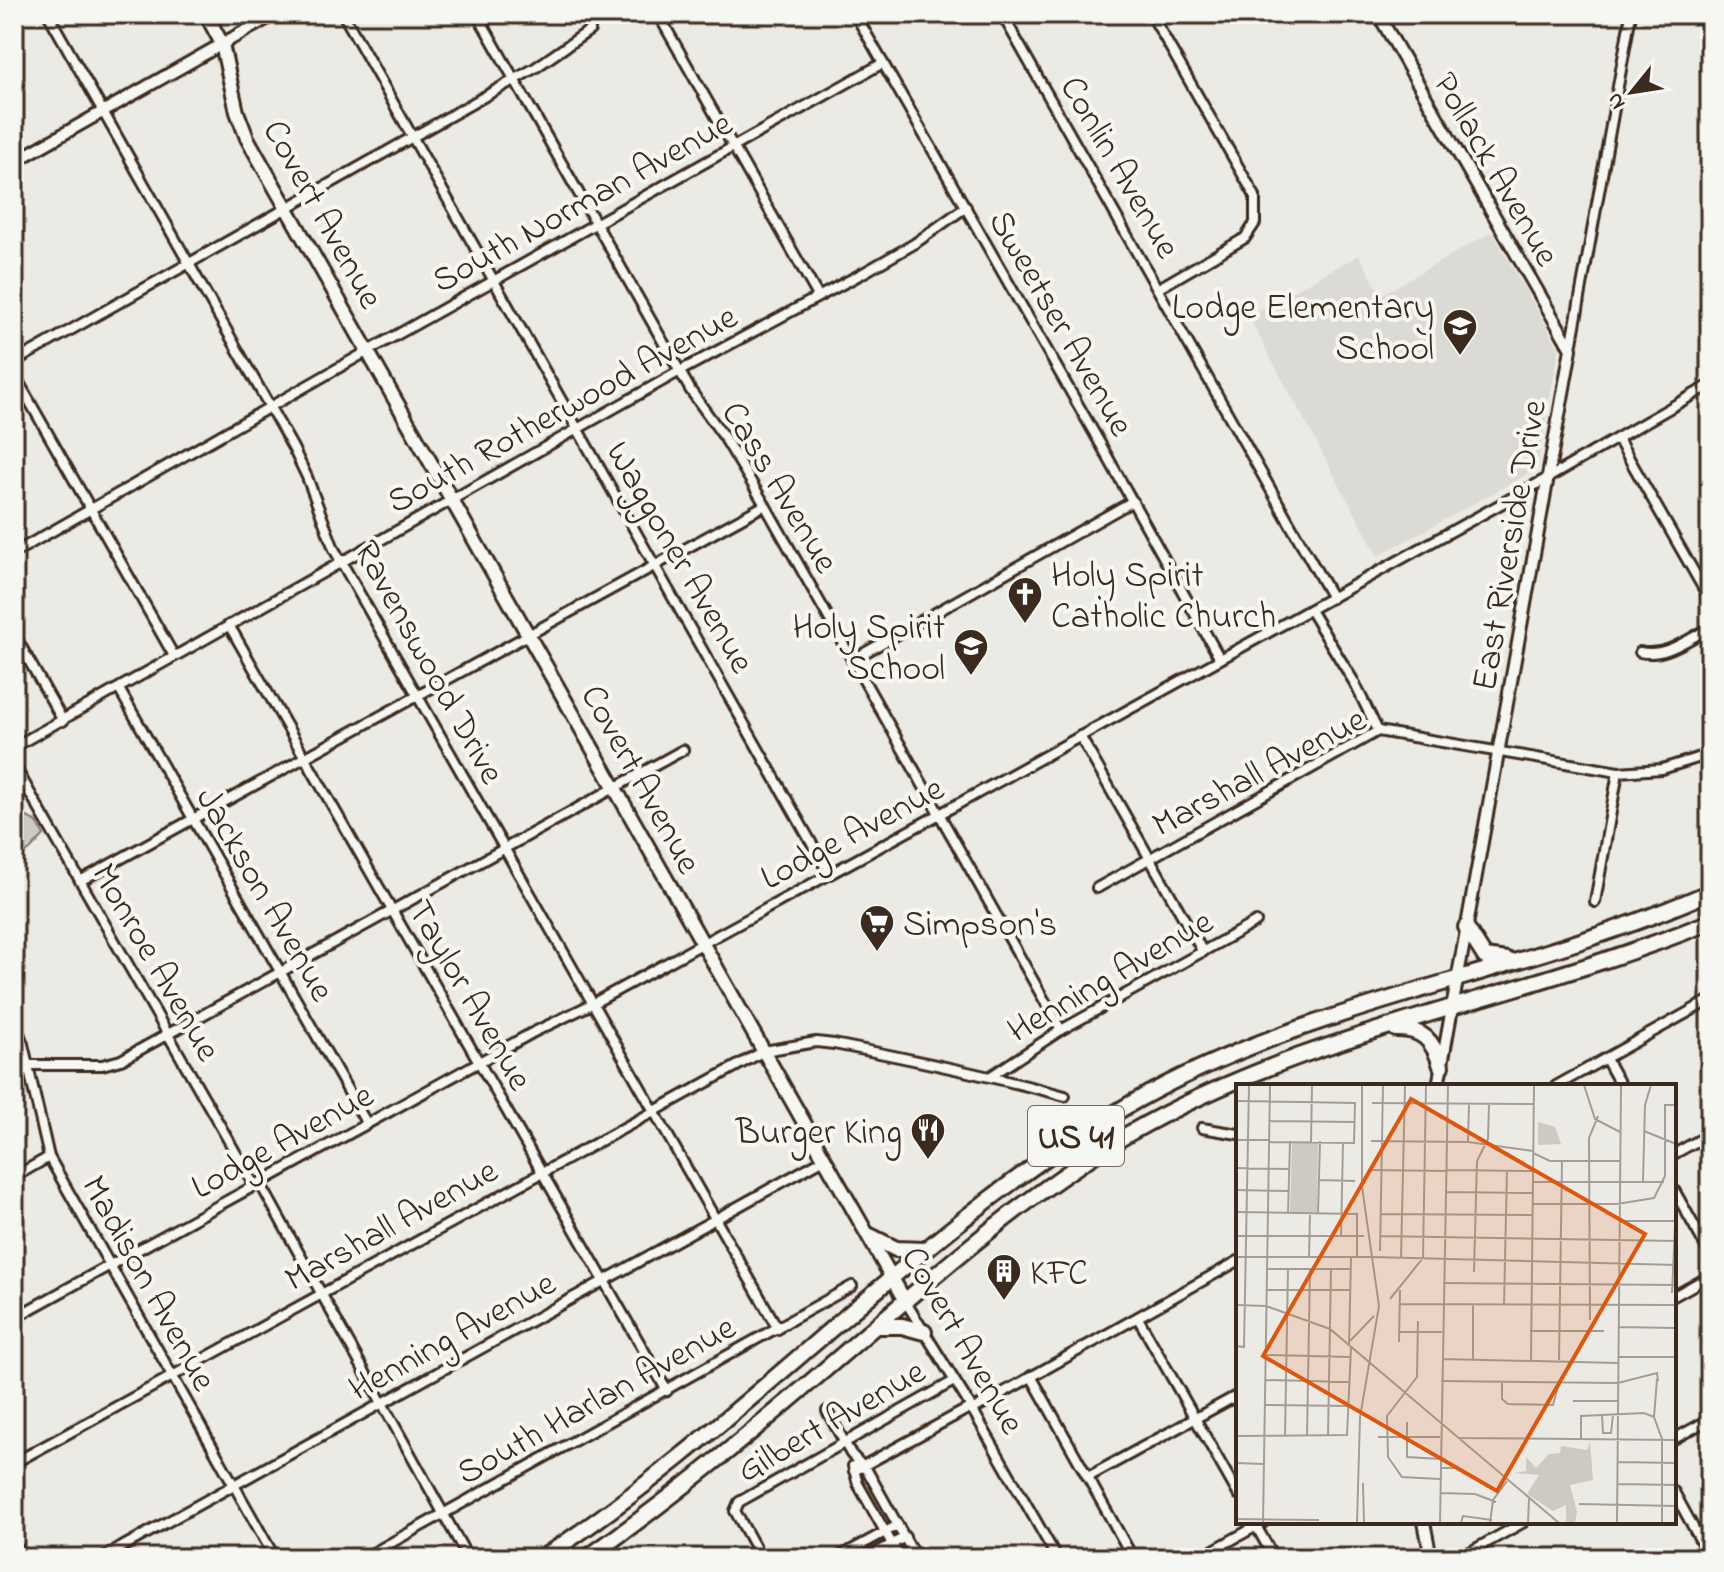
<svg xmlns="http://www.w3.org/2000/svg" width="1724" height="1572" font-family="'Indie Flower',sans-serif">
<rect width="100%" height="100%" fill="#ebeae5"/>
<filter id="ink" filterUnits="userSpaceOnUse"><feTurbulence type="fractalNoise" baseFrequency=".0125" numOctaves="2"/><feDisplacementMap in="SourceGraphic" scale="16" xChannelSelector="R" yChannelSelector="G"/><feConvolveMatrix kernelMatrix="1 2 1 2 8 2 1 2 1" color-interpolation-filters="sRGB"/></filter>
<g filter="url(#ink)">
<path fill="#dcdad4" d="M1492,232L1559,348L1537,469L1378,556L1248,316L1359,255L1381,295Z"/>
<path fill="#cdcac4" stroke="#847a71" stroke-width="2" d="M25,816L37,822L44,835L30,850L14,861V823Z"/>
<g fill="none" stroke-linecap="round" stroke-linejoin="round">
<g stroke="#3b2a1e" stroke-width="14">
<g id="minor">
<path d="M48,14L293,448L307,477L334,549L778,1329"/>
<path d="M343,14L829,874"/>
<path d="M477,14L691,391L724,437L765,505L1061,1030"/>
<path d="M658,14L818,296"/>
<path d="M855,14L1101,445L1220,659"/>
<path d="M1002,14L1332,598"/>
<path d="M1151,14L1255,196V223L1245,238L1159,288"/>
<path d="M1571,348L1631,14"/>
<path d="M14,362L535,68L590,30"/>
<path d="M14,374L174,656"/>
<path d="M1618,439L1710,600"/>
<path d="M14,553L368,351L883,63"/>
<path d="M1310,610L1354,682L1378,731"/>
<path d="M229,625L667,1391"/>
<path d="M14,634L63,721"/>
<path d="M1640,652C1665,658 1688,639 1710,628"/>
<path d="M852,660L1133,501"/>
<path d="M119,689L367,1124"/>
<path d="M1080,736L1203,952"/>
<path d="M14,747L680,371L863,273L914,244L966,207"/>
<path d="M14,765L254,1185"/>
<path d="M80,881L765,505"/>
<path d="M1097,888L1378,731L1618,772L1662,769L1710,754"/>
<path d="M1595,902L1618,772"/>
<path d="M14,1020L23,1044L49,1157L275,1558"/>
<path d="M1606,1059L1621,1086"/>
<path d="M14,1065H102L121,1060L683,750"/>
<path d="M991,1076L1061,1030L1256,922"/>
<path d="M1556,1086L1710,1000"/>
<path d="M1202,1128L1238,1134"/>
<path d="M1674,1154L1710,1134"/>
<path d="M14,1177L49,1157"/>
<path d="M260,1183L468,1558"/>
<path d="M1674,1190L1710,1254"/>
<path d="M1674,1296L1710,1276"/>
<path d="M905,1301L971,1407L1057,1558"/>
<path d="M14,1318L532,1033L592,1004L938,815L1546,479L1710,385"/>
<path d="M1138,1318L1238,1494"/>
<path d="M1031,1376L1133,1558"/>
<path d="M972,1410L1238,1261"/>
<path d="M827,1411L851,1454L868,1472L916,1558"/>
<path d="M1674,1439L1710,1419"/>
<path d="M14,1463L764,1051L816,1042L834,1044C911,1059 988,1075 1065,1096"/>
<path d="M853,1466L858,1484L900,1558"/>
<path d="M854,1471L971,1407"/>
<path d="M1088,1477L1238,1395"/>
<path d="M1674,1492L1710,1558"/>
<path d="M1255,1524L1274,1558"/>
<path d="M14,1543L23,1558"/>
<path d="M102,1558L826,1158"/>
<path d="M364,1558L852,1286"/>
<path d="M761,1558L735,1511L739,1502L954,1381"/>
<path d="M837,1558L898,1525"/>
<path d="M867,1558L905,1537"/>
<path d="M1199,1558L1264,1522"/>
<path d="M1459,1558L1524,1522"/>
</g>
</g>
<g stroke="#3b2a1e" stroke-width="16">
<g id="tertiary">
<path d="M1378,14L1571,349L1438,1086"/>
<path d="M14,162L275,14"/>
<path d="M1424,1522L1431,1558"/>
</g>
</g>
<g stroke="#3b2a1e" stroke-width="18">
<path id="secondary" d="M206,14L222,44L237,112L247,138L905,1301"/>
</g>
<g stroke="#3b2a1e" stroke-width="20">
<g id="trunk">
<path d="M1466,927L1485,957L1507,960"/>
<path d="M1396,1029C1422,1028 1434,1041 1441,1066"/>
<path d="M870,1236L896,1249L925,1250"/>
<path d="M876,1326H902L924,1332"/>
<path d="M542,1558C751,1422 916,1228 1132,1103C1312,1000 1522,976 1710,892"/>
<path d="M587,1558C684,1490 774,1414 864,1336C949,1263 1033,1190 1130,1133C1311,1029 1519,1000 1710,922"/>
</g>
</g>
<use href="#minor" stroke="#f6f6f2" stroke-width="8"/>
<use href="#tertiary" stroke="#f6f6f2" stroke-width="10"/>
<use href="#secondary" stroke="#f6f6f2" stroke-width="12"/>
<use href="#trunk" stroke="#f6f6f2" stroke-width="14"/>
</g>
</g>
<defs>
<g id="school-pin" transform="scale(1.8)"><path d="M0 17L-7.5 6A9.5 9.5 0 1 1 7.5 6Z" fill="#3b2a1e" stroke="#f6f6f2"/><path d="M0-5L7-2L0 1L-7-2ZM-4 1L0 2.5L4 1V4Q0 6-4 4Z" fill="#fff"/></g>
<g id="church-pin" transform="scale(1.8)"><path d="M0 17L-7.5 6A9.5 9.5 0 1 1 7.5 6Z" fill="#3b2a1e" stroke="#f6f6f2"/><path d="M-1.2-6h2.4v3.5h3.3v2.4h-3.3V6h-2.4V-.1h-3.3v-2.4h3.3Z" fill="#fff"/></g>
<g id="supermarket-pin" transform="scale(1.8)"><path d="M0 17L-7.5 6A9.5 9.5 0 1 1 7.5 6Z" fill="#3b2a1e" stroke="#f6f6f2"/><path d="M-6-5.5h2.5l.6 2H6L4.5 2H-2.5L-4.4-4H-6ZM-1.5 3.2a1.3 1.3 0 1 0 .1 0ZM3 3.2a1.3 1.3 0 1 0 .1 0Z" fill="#fff"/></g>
<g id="restaurant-pin" transform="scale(1.8)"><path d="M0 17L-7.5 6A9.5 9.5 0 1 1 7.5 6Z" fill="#3b2a1e" stroke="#f6f6f2"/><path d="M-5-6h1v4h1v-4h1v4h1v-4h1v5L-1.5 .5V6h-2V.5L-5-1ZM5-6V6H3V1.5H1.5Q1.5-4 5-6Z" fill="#fff"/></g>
<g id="building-pin" transform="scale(1.8)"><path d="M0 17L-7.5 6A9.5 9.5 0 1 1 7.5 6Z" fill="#3b2a1e" stroke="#f6f6f2"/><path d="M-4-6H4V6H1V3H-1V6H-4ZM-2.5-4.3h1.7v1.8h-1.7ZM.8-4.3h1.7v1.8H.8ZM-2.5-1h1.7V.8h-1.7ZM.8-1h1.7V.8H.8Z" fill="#fff"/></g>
</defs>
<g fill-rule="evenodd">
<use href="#school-pin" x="1460" y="326"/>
<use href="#church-pin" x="1025" y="594"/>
<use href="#school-pin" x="971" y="646"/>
<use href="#supermarket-pin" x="877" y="922"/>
<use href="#restaurant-pin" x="928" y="1130"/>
<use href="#building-pin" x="1004" y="1271"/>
</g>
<g text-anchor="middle" stroke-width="8" stroke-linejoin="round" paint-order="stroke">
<rect fill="#f6f6f2" stroke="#73675e" stroke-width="2" x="1028" y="1106" width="96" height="60" rx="6"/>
<g font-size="34" font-weight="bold" fill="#3b2a1e">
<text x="1076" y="1148">US 41</text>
</g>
<g font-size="36" fill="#3b2a1e" stroke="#f6f6f2">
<text transform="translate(1122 166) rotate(60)" y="13">Conlin Avenue</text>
<text transform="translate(1498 168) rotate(60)" y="13">Pollack Avenue</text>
<text transform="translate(581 200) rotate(-29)" y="13">South Norman Avenue</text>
<text transform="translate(325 213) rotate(61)" y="13">Covert Avenue</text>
<text transform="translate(1063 322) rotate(60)" y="13">Sweetser Avenue</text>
<text transform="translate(561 407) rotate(-29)" y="13">South Rotherwood Avenue</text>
<text transform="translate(782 486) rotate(59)" y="13">Cass Avenue</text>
<text transform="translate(1507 545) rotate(-80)" y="13">East Riverside Drive</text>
<text transform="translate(682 556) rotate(60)" y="13">Waggoner Avenue</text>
<text transform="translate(431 661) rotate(61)" y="13">Ravenswood Drive</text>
<text transform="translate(1258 770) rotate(-28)" y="13">Marshall Avenue</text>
<text transform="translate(643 778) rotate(61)" y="13">Covert Avenue</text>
<text transform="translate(851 831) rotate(-28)" y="13">Lodge Avenue</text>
<text transform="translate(267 893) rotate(60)" y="13">Jackson Avenue</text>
<text transform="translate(158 961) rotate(60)" y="13">Monroe Avenue</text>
<text transform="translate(1109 974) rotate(-30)" y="13">Henning Avenue</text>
<text transform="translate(472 994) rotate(60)" y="13">Taylor Avenue</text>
<text transform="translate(281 1139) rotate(-29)" y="13">Lodge Avenue</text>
<text transform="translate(390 1223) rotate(-29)" y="13">Marshall Avenue</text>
<text transform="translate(151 1282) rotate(61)" y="13">Madison Avenue</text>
<text transform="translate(451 1334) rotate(-29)" y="13">Henning Avenue</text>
<text transform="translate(965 1339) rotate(60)" y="13">Covert Avenue</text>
<text transform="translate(595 1398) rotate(-29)" y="13">South Harlan Avenue</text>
<text transform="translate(830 1419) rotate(-30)" y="13">Gilbert Avenue</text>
</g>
<g font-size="36" fill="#3b2a1e" stroke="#f6f6f2" text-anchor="end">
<text x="1434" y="318">Lodge Elementary<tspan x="1434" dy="41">School</tspan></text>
<text x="1051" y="586" text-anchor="start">Holy Spirit<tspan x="1051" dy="41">Catholic Church</tspan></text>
<text x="945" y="638">Holy Spirit<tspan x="945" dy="41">School</tspan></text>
<text x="903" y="935" text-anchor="start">Simpson's</text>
<text x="902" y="1143">Burger King</text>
<text x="1030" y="1284" text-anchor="start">KFC</text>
</g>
</g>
<g transform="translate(1236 1084)">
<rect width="440" height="440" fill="#ebeae5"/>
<path d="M302,38L319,43L325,60L302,61ZM56,59H82L81,128H54ZM354,358L357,396L334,401L341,428L339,439H330V421L317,427L291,410L303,391L278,389L290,387V373L300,384L313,370L324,369L325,362L351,366Z" fill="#cdcac4"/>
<path fill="none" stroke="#a59d95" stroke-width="2" d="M348,1L359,35L384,48M0,17L119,19L118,59L33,58M136,19L298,20M34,37L119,38M408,47L440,60M0,56H33M135,57L232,58L297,67M75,58L76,1M232,58L233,20M297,69L314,77H384M0,84L54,85M134,86L210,87M210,86L297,87M83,96L119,97M407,97L409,21L415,1M296,98H428M0,106L53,107M210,108L296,109M296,120H381L418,114L429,92V21H440M0,128L121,130V174M52,129L54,57M82,129L84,57M144,130L296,131M383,137H438M0,152H128M144,152L440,157M105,153L107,58M144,167L147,1M0,173H135M137,173L440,181M73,174L74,129M165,174L169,1M31,185H115M238,188L241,77L252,55L253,20M207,199L440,201M30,206H115M436,209L440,118M154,215L187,174L190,1M164,220L440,221M0,221L30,222L94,245L323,439M268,221L271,86M354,236L353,54L362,32M182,237L181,293L151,332L152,373L166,393L204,395M383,243L440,244M294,247H368M164,248H206M114,257L138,232M163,258L164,206M0,262L8,263L13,1M113,262L115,174M29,271L114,273M382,273H440M206,275L382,279M237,276V221M295,276L298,1M323,276L326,77M421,295L418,333L426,355V439M29,296L113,298M205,297L382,299L421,289L422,297M266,298V315L272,320L317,321L323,299M337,317H382M29,321L113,322M366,331L367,349H375L377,331M171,338V373L205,375M49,351L52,185M0,352L111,351L115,264M71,352L74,185M92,352L95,185M142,353H204M222,354L440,356M345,355V332L408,329L418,333M381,378L440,379M0,379L27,380M205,384H224H217M127,399L128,439M381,400L440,401M204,409L239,410L260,418M343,420L440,422M0,435L83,436M27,439L34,1M121,439L124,333L143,222L126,103V1M204,439L212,1M225,439L227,432L256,436M254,439L257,416L271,397M292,439L293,415M381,439L385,1"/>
<path fill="#df570d" fill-opacity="0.15" stroke="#df570d" stroke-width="4" d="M175,15L409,150L261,407L27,272Z"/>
<rect width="440" height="440" fill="none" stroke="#3b2a1e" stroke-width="4"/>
</g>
<rect width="1724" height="1572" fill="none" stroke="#f6f6f2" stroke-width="48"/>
<rect x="24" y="24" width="1676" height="1524" fill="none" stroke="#3b2a1e" stroke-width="3" filter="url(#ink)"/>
<g transform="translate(1632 92) rotate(240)" stroke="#f6f6f2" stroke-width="6" paint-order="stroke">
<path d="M0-6L14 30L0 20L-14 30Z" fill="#3b2a1e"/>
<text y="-12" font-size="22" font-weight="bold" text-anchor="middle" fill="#3b2a1e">N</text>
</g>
</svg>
